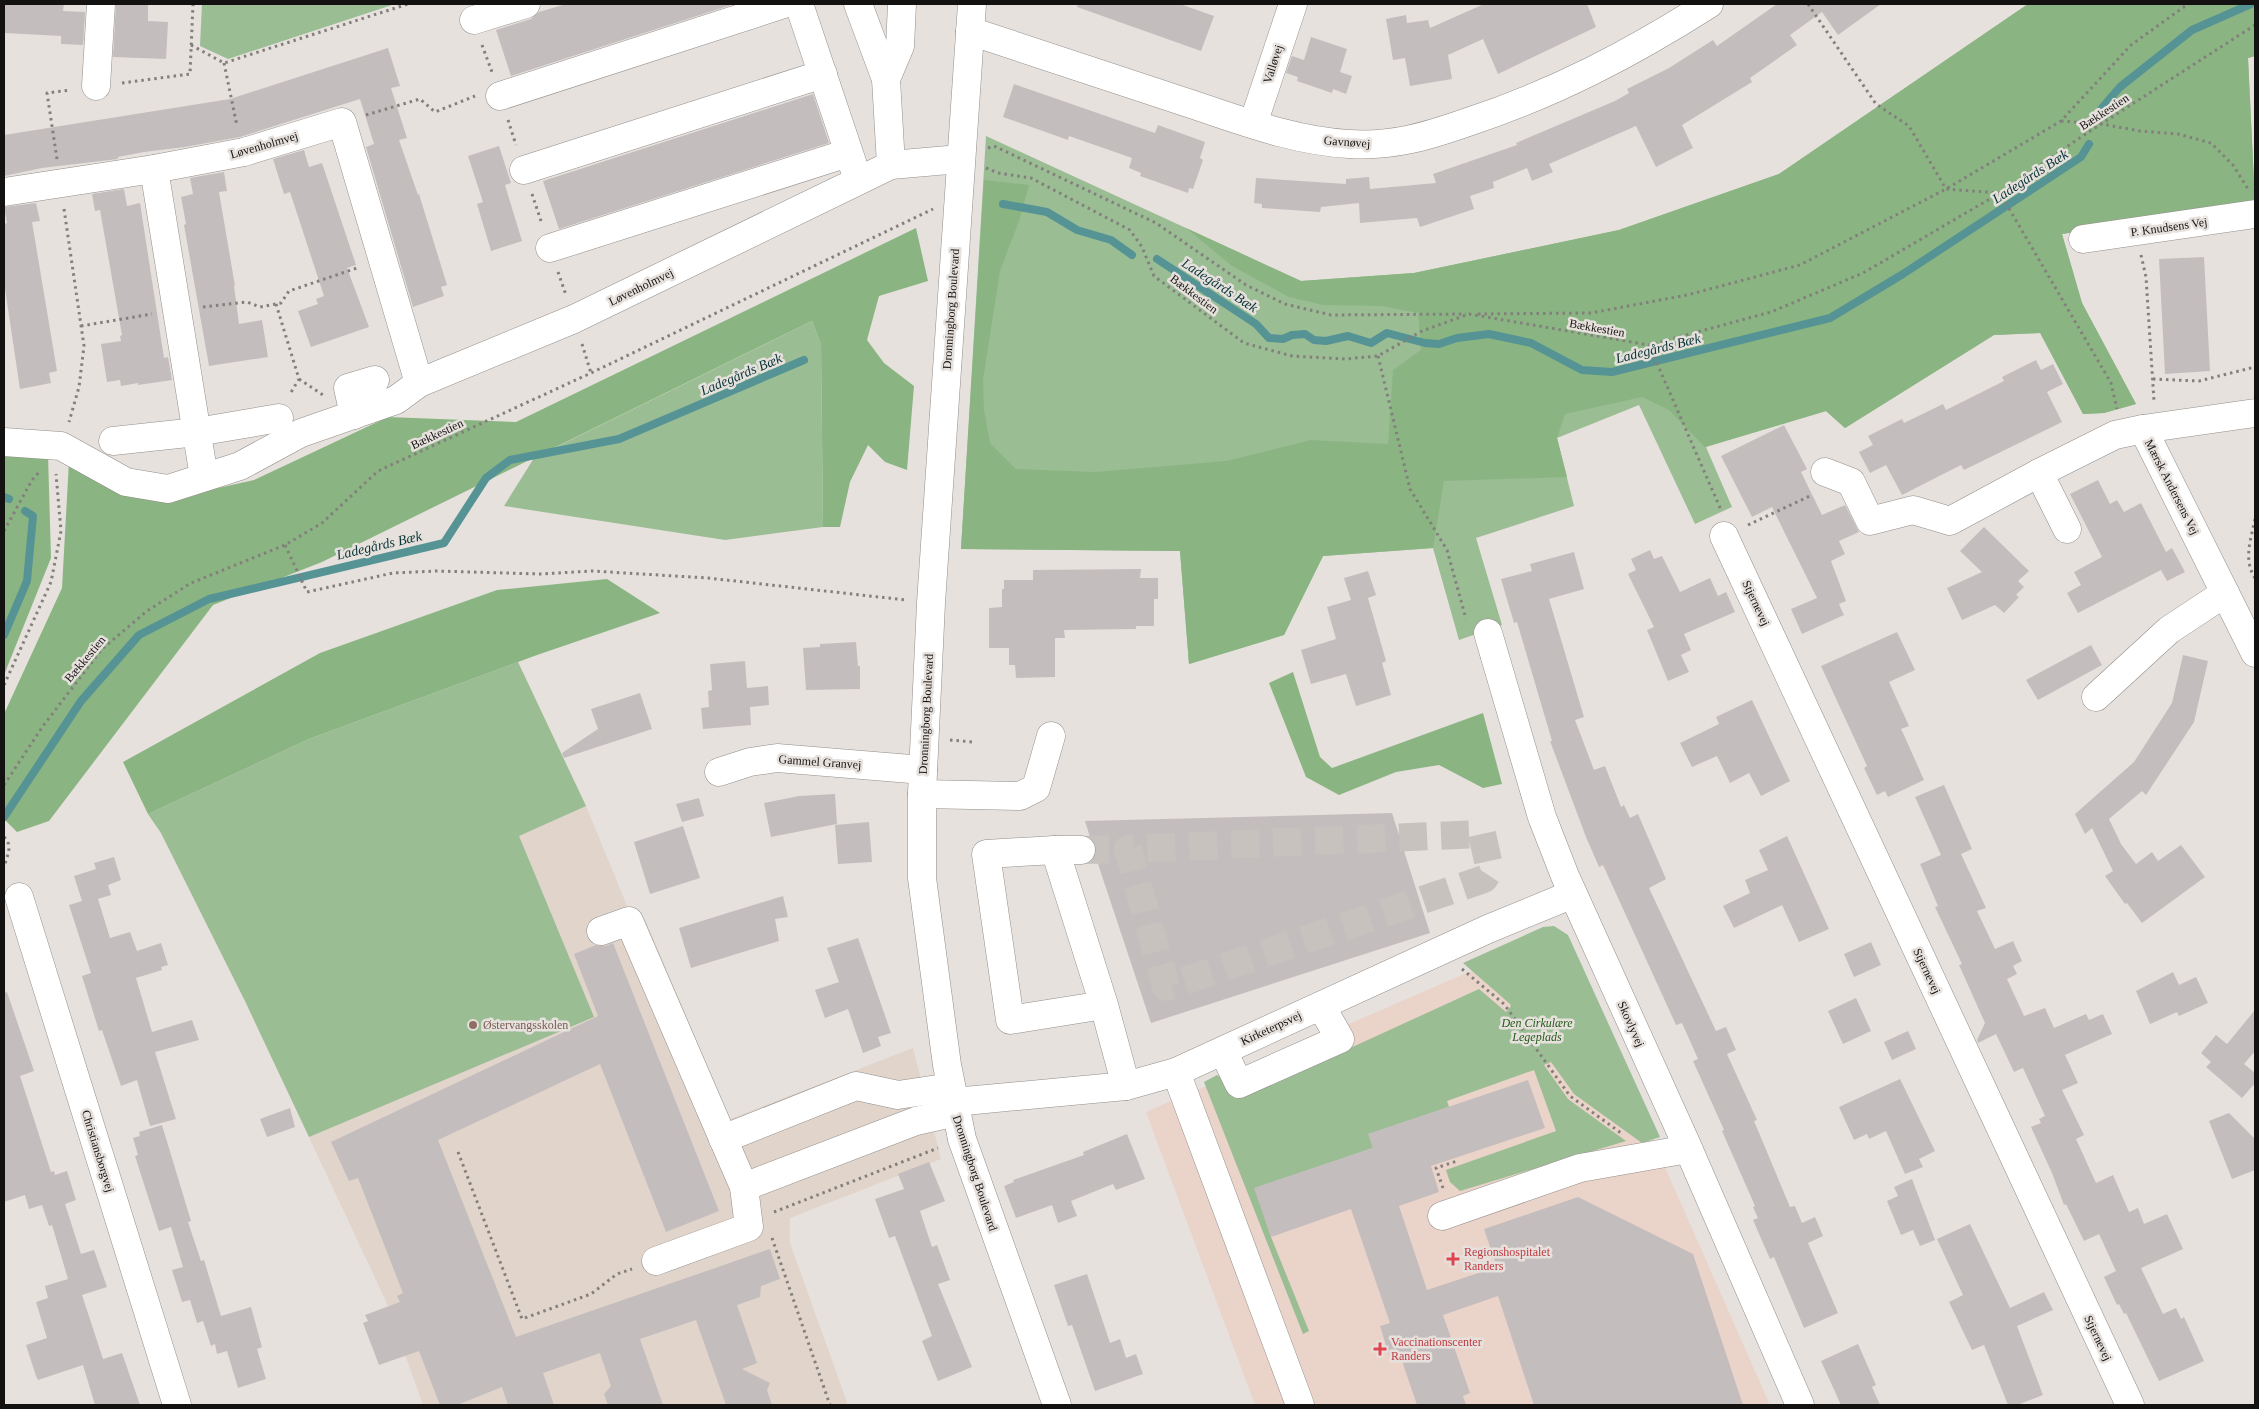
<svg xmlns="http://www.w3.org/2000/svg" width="2259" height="1409" font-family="'Times New Roman',serif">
<rect width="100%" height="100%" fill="#e7e1dd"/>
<path fill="#e0d4cb" d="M518,662L586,806L630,913L645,919L730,1119L913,1048L941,1159L790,1218V1243L848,1405H423L385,1299L245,1001L161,833L148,814Z"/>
<path fill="#ead3c8" d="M1561,932L1770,1405H1255L1146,1112Z"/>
<g fill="#9abd94">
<path d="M202,4H395L228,59L200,46Z"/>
<path d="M2028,4H2255V56L2248,58L2255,203L2062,234L2082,303L2136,404L2104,413L2083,414L2041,333L1994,335L1845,428L1826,411L1706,447L1732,507L1695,524L1639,405L1557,438L1574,506L1476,538L1502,625L1459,640L1433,548L1323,556L1284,635L1189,664L1180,551L961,549L986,136L1301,281L1414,273L1619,230L1779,174Z"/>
<path d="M812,321L821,345L823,527L725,540L504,506L534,458Z"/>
<path d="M518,662L586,806L519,836L594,1017L309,1137L245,1001L161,833L148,814L309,739Z"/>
<path d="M1554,926L1568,935L1660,1137L1642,1143L1574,1094L1551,1062L1544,1065L1568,1099L1626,1141L1460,1191L1450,1182L1446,1170L1556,1131L1534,1070L1447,1101L1449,1107L1369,1134L1373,1148L1255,1188L1271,1237L1309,1331L1303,1334L1204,1082L1217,1075L1250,1094L1479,989L1506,1012L1511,1006L1510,1004L1463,963L1543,927Z"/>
</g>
<g fill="#8ab582">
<path d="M2028,4H2255V56L2248,58L2255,203L2062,234L2082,303L2136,404L2104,413L2083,414L2040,333L1994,335L1845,428L1826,411L1705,447L1669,410L1642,397L1565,414L1557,438L1567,477L1444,481L1433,548L1323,556L1284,635L1189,664L1180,551L961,549L984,180L1029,185L1019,221L1000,271L983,380L984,410L990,443L1016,469L1095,472L1226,461L1311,440L1388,444L1393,370L1421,350L1418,313L1381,306L1323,305L1289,297L1232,266L1186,228L1301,281L1414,273L1619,230L1779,174Z"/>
<path d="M916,228L928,281L879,296L867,340L884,363L914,386L907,470L885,462L868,445L850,482L840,527H823L821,345L812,321L322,562L213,605L49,821L17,832L4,819V714L62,588L69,461L160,501L254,480L388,417L516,422Z"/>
<path d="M48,454L51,558L4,675V456Z"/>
<path d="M607,579L660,613L537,655L309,739L148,814L123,762L320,653L497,590Z"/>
<path d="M1293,672L1320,757L1332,768L1483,713L1502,784L1483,788L1439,765L1396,772L1339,795L1306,777L1269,683Z"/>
</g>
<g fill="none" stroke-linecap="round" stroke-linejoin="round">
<g stroke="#569395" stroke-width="8">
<path d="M2101,109L2120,87L2192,30L2251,4"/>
<path d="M1003,204L1047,212L1077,230L1111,240L1132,255"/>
<path d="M1157,259L1256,324L1269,338L1283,339L1292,335L1305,334L1314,340L1326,341L1348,336L1371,343L1387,333L1425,343L1439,344L1457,338L1489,334L1531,343L1582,370L1612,372L1830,318L1903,274L2081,157L2089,144"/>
<path d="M4,497L9,499"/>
<path d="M4,635L27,581L33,516L25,511"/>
<path d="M4,817L81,701L139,635L209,599L444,543L486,478L510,460L619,439L804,360"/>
</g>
</g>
<g fill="#c4bdbe">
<path d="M4,4H64L63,11L85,12L83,45L61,44V36L4,33Z"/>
<path d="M116,4H148V21L168,22L166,59L113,57Z"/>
<path d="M566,4H731V5L511,76L496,30L531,19L539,12Z"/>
<path d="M1078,4H1180L1214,16L1201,51L1077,7Z"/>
<path d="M1484,4H1587L1596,27L1498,74L1483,39L1448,55L1452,79L1410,86L1405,58L1393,60L1386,19L1406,15L1407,23L1428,20L1430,28Z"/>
<path d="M1777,4H1881L1838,35L1822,12L1790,35L1797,45L1750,78L1752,82L1682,125L1693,148L1656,167L1636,126L1549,164L1553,172L1532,181L1527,168L1493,182L1494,188L1470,196L1474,209L1420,227L1417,218L1360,223L1359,203L1321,207L1320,212L1262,208V204L1254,203L1256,178L1346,184V179L1369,177L1370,189L1436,183L1433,174L1517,145L1516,143L1615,101L1629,93L1627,89L1669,68L1713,40L1717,46Z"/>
<path d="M1311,37L1347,49L1340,72L1352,76L1346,94L1333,89L1332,93L1297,81L1298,77L1286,73L1292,56L1304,60Z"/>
<path d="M388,48L400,86L391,88L407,138L399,140L418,195L419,194L447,285L441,287L444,296L413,307L366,147L374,144L360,99L240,137L185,147L144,152L118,157V159L42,168L4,176V135L230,99Z"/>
<path d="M1014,84L1155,133L1158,125L1205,142L1200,158L1203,160L1193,189L1189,188L1188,193L1140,176L1141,173L1129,168L1132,158L1069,136L1068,140L1003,117Z"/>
<path d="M813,94L829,143L559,229L543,181Z"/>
<path d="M499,146L511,183L505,185L522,241L491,251L477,204L483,202L468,156Z"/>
<path d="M304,150L309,167L322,163L356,265L347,268L369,327L311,347L298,311L318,304L316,299L324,296L290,192L284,194L273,159Z"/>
<path d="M224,172L227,191L219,192L235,286H234L239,324L262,320L268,357L209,366L184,225L186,224L181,197L193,194L190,178Z"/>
<path d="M124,189L127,206L140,203L164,358L168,357L172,380L138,385V383L121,386L120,380L107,382L101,344L121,341L120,336L122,335L100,210L95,211L92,194Z"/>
<path d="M36,203L40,221L32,222L57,371L49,373L51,383L20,389L4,282V224L7,223L4,207Z"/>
<path d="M2204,257L2210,371L2165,374L2159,259Z"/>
<path d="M2036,360L2041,370L2053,364L2063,384L2047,392L2062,422L1964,470L1961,465L1902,495L1886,465L1870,473L1859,452L1873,445L1868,436L1902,419L1904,423L1943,404L1946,410L2004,381L2002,377Z"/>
<path d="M1784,425L1807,469L1801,472L1822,515L1845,505L1859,532L1839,541L1845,554L1831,561L1846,601L1839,604L1844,615L1802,634L1791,609L1817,598L1772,507L1752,517L1721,456Z"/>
<path d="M2098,480L2110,504L2117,500L2124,512L2141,503L2166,552L2172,548L2185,572L2167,581L2161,570L2078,613L2067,593L2081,585L2074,572L2102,557L2070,494Z"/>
<path d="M1984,527L2029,571L2018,581L2024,587L2016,595L2019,597L2004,613L1995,605L1962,620L1947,588L1982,572L1960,551Z"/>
<path d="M1650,550L1654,559L1662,556L1680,592L1710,578L1718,596L1726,592L1735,612L1684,634L1691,650L1681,655L1689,672L1668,681L1647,630L1654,627L1628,574L1636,570L1631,559Z"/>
<path d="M1574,552L1584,589L1549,599L1584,717L1575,720L1594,770L1605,766L1621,807L1624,805L1630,818L1638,814L1666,879L1649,888L1716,1031L1726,1027L1736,1050L1727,1054L1757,1120L1754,1121L1790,1207L1795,1206L1802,1223L1815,1217L1823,1236L1808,1243L1838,1313L1804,1328L1774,1257L1770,1259L1753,1220L1758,1218L1753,1207L1755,1206L1722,1131L1724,1130L1693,1061L1698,1059L1682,1023L1676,1025L1603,865L1599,867L1586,837L1550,741H1552L1517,622L1514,623L1501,579L1532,571L1530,564Z"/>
<path d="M1141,569L1140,578H1158V599H1154V626H1136V629L1064,630L1065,638H1055V677L1016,678L1015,665H1009V648H989V608L1002,607V589H1004V580H1033V570Z"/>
<path d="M1368,571L1376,595L1368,598L1386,661L1382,663L1391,695L1356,706L1346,674L1311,684L1301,650L1336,639L1327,607L1351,600L1344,578Z"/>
<path d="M1897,632L1915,670L1889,682L1909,726L1901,729L1903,733L1924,780L1888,797L1885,791L1877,795L1864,768L1867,766L1821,666Z"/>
<path d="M856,642L858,666H860V689L806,690L803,648L820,647V644Z"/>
<path d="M2091,645L2102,665L2038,700L2026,680Z"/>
<path d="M2183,655L2208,661L2194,722L2146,795L2142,791L2109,819L2121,844L2136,864L2152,852L2158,861L2181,845L2205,877L2142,923L2127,903L2125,904L2105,876L2113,871L2092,828L2085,834L2075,814L2134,762L2172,703Z"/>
<path d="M745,661L747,688L768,686L769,705L750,707L751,725L703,729L701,708L709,707L708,691L712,690L710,664Z"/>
<path d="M640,693L652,729L564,758L562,753L598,729L591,709Z"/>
<path d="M1752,700L1790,781L1761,796L1749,773L1730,783L1717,756L1692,767L1680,743L1719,724L1716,717Z"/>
<path d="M1944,785L1972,849L1961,854L1986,908L1977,911L1995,949L2013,941L2022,961L2013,966L2017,974L2007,979L2024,1016L2045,1008L2054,1028L2086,1014L2089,1020L2103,1014L2112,1034L2065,1055L2078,1083L2062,1090L2084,1135L2076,1139L2096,1183L2113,1175L2129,1212L2138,1208L2144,1224L2167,1214L2183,1249L2141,1268L2163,1314L2176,1308L2181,1319L2184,1317L2204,1361L2159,1381L2126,1313L2124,1314L2119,1304L2117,1305L2104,1277L2116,1271L2099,1234L2084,1241L2066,1204L2064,1205L2052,1173L2031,1127L2041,1123L2039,1119L2045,1116L2023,1068L2014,1072L1996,1034L1978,1043L1977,1040L1985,1023L1959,965L1962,964L1935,907L1938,906L1920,864L1941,855L1915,797Z"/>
<path d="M835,794L837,824L771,837L764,803L799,796Z"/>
<path d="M699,798L704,816L682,822L676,804Z"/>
<path d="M1392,813L1430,933L1151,1023L1095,855V843L1090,837L1085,821Z"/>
<path d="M869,822L872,862L838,864L835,825Z"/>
<path d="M683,826L700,878L650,894L634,842Z"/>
<path d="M1787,836L1829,929L1799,942L1782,905L1734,928L1723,906L1750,893L1745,880L1768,870L1759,850Z"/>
<path d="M114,857L121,880L108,885L111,895L98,899L110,938L130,932L137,951L161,943L168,965L161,967L162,970L136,978L152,1032L192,1020L199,1040L155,1052L176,1119L150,1126L137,1080L121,1086L102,1030L99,1031L82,976L91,973L69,905L82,901L74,876L96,869L94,863Z"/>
<path d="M783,896L788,917L775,919L779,941L691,968L679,928Z"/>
<path d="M858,938L891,1033L878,1037L881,1046L863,1053L848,1009L825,1018L815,990L839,982L827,948Z"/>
<path d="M1871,942L1881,965L1854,977L1844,954Z"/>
<path d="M613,943L719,1211L666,1232L600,1064L438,1140L516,1337L770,1249L780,1279L761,1286L760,1297L737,1305L757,1363L742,1369L770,1383L767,1390L772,1405H726L696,1320L640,1339L663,1405H608L604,1394L611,1386L600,1353L543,1373L554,1405H508L502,1387L457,1405H440L419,1351L379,1365L363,1323L368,1321L365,1315L400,1302L397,1296L403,1293L358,1178L349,1181L331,1142L598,1016L574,954L596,945L606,946Z"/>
<path d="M2173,972L2179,985L2196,977L2208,1003L2179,1016L2177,1012L2150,1024L2136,991Z"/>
<path d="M7,992L34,1071L20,1076L51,1172L54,1171L55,1175L67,1171L76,1200L65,1204L81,1254L94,1250L107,1287L82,1295L103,1359L122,1353L140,1405H95L83,1365L38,1380L36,1376L26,1345L47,1338L36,1302L48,1298L45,1286L68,1279L52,1225L49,1226L42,1205L29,1209L25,1195L4,1202V993Z"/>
<path d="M1856,998L1871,1031L1843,1044L1828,1011Z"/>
<path d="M2255,1010V1051L2244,1064L2255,1073V1083L2242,1098L2206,1067L2211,1062L2201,1053L2216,1035L2227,1044Z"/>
<path d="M1908,1031L1916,1049L1892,1060L1884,1042Z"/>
<path d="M1900,1079L1935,1151L1919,1159L1923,1167L1905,1174L1886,1131L1869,1139L1867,1134L1854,1140L1839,1107Z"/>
<path d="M1528,1080L1545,1128L1431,1166L1439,1192L1399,1206L1427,1290L1497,1267L1484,1229L1578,1197L1693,1254L1743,1405H1534L1498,1296L1443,1315L1470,1393L1463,1396L1466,1405H1417L1399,1352L1389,1355L1380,1326L1390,1323L1351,1209L1271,1237L1254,1188L1373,1148L1368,1134Z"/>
<path d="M290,1108L295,1127L267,1137L260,1119Z"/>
<path d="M2229,1113L2255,1139V1170L2232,1179L2209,1121Z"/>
<path d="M162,1125L191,1221L188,1222L201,1261L204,1260L221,1316L251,1307L262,1347L257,1349L266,1379L238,1388L227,1351L217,1354L215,1344L211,1346L203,1321L197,1323L190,1300L182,1302L172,1270L183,1267L171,1227L159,1231L135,1156L138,1155L133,1138L140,1136L139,1132Z"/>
<path d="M1127,1134L1145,1179L1116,1190L1113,1184L1071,1201L1077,1216L1058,1223L1052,1205L1016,1218L1004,1186L1014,1182L1013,1180L1084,1155L1083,1152Z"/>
<path d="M929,1162L945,1201L920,1211L932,1247L937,1245L950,1280L938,1284L972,1367L938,1381L922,1341L932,1336L895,1236L889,1238L875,1199L904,1189L898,1174Z"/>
<path d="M1912,1179L1935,1240L1920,1246L1913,1230L1901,1235L1887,1201L1898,1196L1894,1187Z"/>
<path d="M1970,1224L2010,1308L2044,1292L2053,1310L2017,1326L2043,1395L2017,1405H2008L1984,1345L1972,1350L1949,1302L1963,1295L1937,1239Z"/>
<path d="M1087,1274L1110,1343L1120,1339L1126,1358L1136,1354L1143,1374L1095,1391L1072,1325L1068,1326L1054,1285Z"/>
<path d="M1858,1344L1876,1385L1872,1387L1880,1405H1841L1821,1361Z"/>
</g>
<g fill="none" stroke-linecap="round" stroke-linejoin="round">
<g stroke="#c7c2be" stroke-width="28" stroke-dasharray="28 14" stroke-linecap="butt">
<path d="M1482,834L1490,870L1484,879L1166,987L1128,849Z"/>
<path d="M1081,850L1128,849"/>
</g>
<g stroke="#938e8a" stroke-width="29">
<g id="minor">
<path d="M799,4L854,168"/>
<path d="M858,4L886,79L891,165"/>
<path d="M972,4L931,603L922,794V878L947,1065L962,1139L1057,1405"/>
<path d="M474,20L526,4"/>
<path d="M970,31C1043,55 1116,79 1188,103C1240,120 1293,141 1349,144C1392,147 1428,136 1468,122C1556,93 1632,53 1709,4"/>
<path d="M886,79L900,46L902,4"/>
<path d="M96,86L101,4"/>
<path d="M500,96L784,4"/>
<path d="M1253,124L1293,4"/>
<path d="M154,169L204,477"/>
<path d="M524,170L823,74"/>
<path d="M4,192L154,169L244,152L342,122L419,383"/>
<path d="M2083,239L2255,214"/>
<path d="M550,248L848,153"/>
<path d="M354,415L348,388L375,380"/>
<path d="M2143,429L2255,413"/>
<path d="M113,441L197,432L279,418"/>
<path d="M4,442L61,446L126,482L168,489L240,466L301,433L396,400L419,383L574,319L891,165L960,159"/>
<path d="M1825,472L1851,482L1870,521L1913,510L1950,521L2039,473L2115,435L2143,429L2255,653"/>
<path d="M2039,473L2067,529"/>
<path d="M1724,536L2130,1405"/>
<path d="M1488,633L1542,817L1565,876L1685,1141L1800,1405"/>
<path d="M2096,697L2169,630L2225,593"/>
<path d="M719,772L750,762L777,758L923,770"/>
<path d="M922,794L1020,796L1036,788L1051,736"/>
<path d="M1055,850H1081"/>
<path d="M19,897L177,1405"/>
<path d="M601,931L629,921L744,1187L749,1227L656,1261"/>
<path d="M1104,1005L1010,1020L986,854L1055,850L1104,1005L1126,1086"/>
<path d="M1223,1051L1239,1084L1340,1039L1321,1006"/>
<path d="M1176,1072L1300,1405"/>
<path d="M954,1102L1126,1086L1176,1072L1488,929L1573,894"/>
<path d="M723,1139L856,1086L898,1095L951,1087"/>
<path d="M744,1187L916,1121L956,1112"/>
<path d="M1442,1216L1580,1168L1688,1149"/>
</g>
</g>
<g stroke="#837f7c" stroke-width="3" stroke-dasharray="2.5 4" stroke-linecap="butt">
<path d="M1808,4L1876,104L1909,126L1946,189L2000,193L2111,383L2117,409"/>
<path d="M191,45L224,63L408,4"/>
<path d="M482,45L492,72"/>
<path d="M224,63L237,126"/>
<path d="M122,83L190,74L193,4"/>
<path d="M366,115L420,99L435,112L475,96"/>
<path d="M508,120L516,145"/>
<path d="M2061,121L2102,124L2140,131L2178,134L2211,143L2233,165L2248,189"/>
<path d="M988,148L994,146L1156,223L1246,285L1285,304L1331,315L1466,314"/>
<path d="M57,159L47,93L71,90"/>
<path d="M986,168L998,173L1031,178L1130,230L1142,247L1154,276L1244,343L1292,356L1345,359L1378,356L1422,331L1469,314L1649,345L1771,312L1863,273L2000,193L2081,137L2255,25"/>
<path d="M532,194L542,224"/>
<path d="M64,209L84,346L79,387L69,422"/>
<path d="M2141,255L2146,277L2154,401"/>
<path d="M558,272L566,295"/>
<path d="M276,304L299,379L290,394"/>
<path d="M203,307L247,302L260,307L281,303L289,291L357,268"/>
<path d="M1478,314L1591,313L1687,295L1800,265L1946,189L2061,121L2131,45L2188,4"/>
<path d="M81,326L152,314"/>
<path d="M582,344L591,373"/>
<path d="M1649,345L1721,510"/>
<path d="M1378,356L1410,489L1447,550L1466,619"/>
<path d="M299,379L323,395"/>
<path d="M2153,379L2199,381L2255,367"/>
<path d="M2255,519C2251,539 2243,560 2255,578"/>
<path d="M1748,525L1812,495"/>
<path d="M4,531L32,480L40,471"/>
<path d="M285,545L307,592L393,573L437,571L541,574L592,571L708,578L906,600"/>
<path d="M4,685L51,582L61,531L56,474"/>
<path d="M950,740L973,742"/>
<path d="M4,785L43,726L102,649L147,611L191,583L285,545L322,523L378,471L591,373L933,209"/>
<path d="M4,837L8,841L9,851L4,867"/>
<path d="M1462,969L1504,1004L1570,1096L1621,1133"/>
<path d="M458,1152L522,1319L591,1294L617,1274L632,1269"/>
<path d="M1443,1188L1436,1168L1457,1161"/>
<path d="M774,1212L938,1148"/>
<path d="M772,1238L830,1405"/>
</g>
<use href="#minor" stroke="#fff" stroke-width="28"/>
</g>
<circle fill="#8d6e63" stroke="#e7e1dd" stroke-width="2" cx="473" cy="1025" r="5"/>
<g fill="#e0444e" stroke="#e7e1dd" stroke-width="2">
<path d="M1450.5 1251.5h5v5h5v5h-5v5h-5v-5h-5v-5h5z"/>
<path d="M1377.5 1341.5h5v5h5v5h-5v5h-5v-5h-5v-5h5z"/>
</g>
<g text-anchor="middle" stroke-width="5" stroke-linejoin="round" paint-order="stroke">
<g font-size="12" fill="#141211" stroke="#e7e1dd">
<text transform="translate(1273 64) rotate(-72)" y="4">Valløvej</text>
<text transform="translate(2104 112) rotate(-33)" y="4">Bækkestien</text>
<text transform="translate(1347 142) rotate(4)" y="4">Gavnøvej</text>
<text transform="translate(264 145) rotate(-16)" y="4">Løvenholmvej</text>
<text transform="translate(2169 227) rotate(-8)" y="4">P. Knudsens Vej</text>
<text transform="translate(641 287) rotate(-26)" y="4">Løvenholmvej</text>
<text transform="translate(1194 294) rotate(37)" y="4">Bækkestien</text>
<text transform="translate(951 309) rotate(-86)" y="4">Dronningborg Boulevard</text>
<text transform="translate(1597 328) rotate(10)" y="4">Bækkestien</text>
<text transform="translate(437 434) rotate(-25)" y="4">Bækkestien</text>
<text transform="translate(2172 487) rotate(63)" y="4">Mærsk Andersens Vej</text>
<text transform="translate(1756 603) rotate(65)" y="4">Stjernevej</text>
<text transform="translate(85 659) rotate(-50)" y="4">Bækkestien</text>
<text transform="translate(926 714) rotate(-87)" y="4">Dronningborg Boulevard</text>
<text transform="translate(820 762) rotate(4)" y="4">Gammel Granvej</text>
<text transform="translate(1927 971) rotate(65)" y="4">Stjernevej</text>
<text transform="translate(1631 1024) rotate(66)" y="4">Skovlyvej</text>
<text transform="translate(1271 1028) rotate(-25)" y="4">Kirketerpsvej</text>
<text transform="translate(98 1151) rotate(73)" y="4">Christiansborgvej</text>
<text transform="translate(975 1173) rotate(72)" y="4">Dronningborg Boulevard</text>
<text transform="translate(2098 1338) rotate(65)" y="4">Stjernevej</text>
</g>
<g font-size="12" font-style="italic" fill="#225a17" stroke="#e7e1dd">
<text x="1537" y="1027">Den Cirkulære<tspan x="1537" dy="14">Legeplads</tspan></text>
</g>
<g font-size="12" fill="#785e54" stroke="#e7e1dd" text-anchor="start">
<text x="483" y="1029">Østervangsskolen</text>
</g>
<g font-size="12" fill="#be3a42" stroke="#e7e1dd" text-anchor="start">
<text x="1464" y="1256">Regionshospitalet<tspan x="1464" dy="14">Randers</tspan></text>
<text x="1391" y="1346">Vaccinationscenter<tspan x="1391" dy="14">Randers</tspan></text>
</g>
<g font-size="14" font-style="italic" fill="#063335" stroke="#e7e1dd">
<text transform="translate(2030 176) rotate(-33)" y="5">Ladegårds Bæk</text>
<text transform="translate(1220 285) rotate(33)" y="5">Ladegårds Bæk</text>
<text transform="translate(1658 348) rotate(-14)" y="5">Ladegårds Bæk</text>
<text transform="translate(741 374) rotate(-23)" y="5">Ladegårds Bæk</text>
<text transform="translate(379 545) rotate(-13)" y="5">Ladegårds Bæk</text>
</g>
</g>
<rect width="2259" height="1409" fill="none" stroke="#141211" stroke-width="10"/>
</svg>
